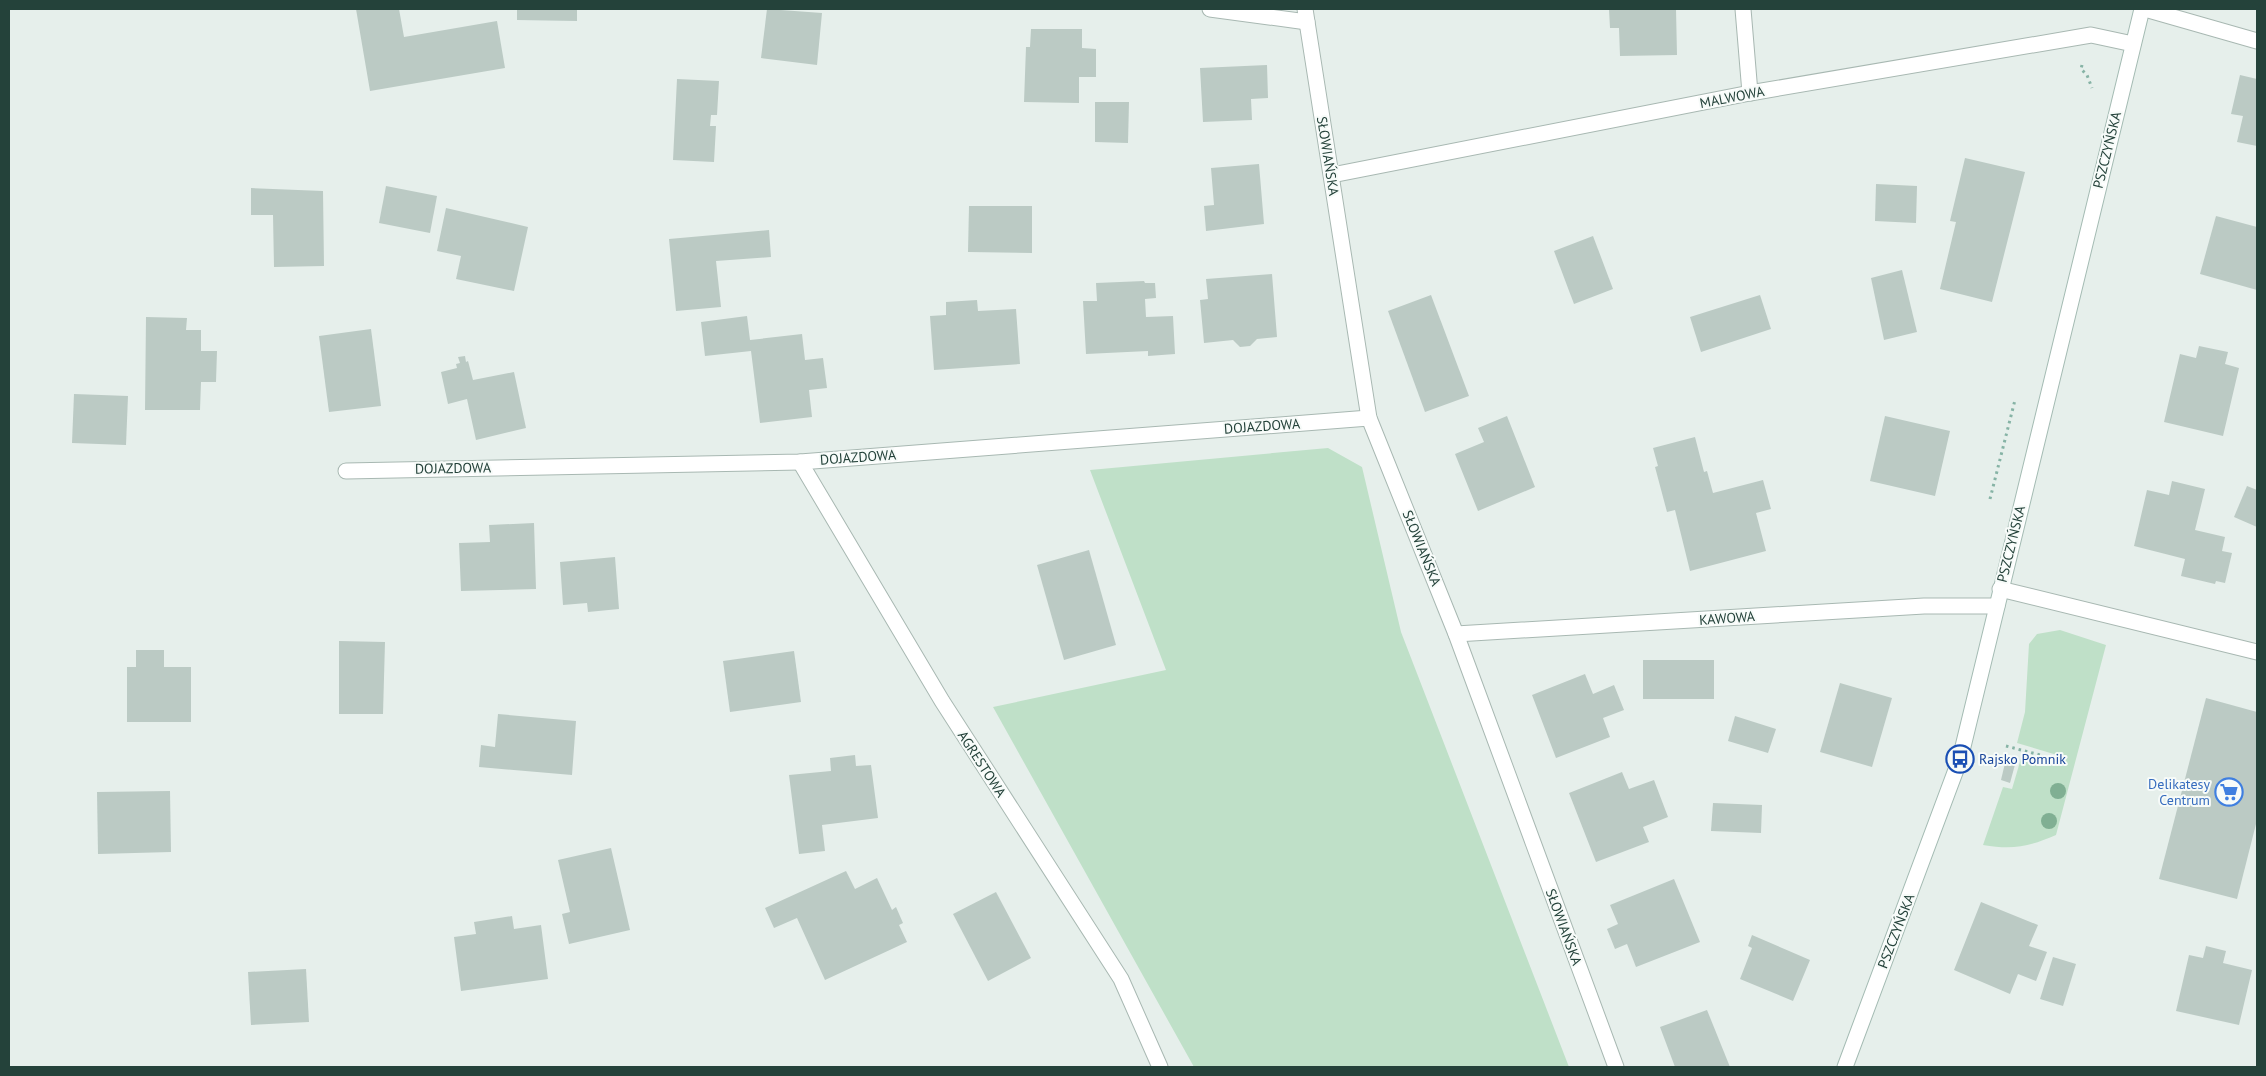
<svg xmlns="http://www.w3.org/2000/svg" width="2266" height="1076" font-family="'PT Sans',sans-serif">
<rect width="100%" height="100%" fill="#e6efeb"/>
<g fill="#bfe0c8">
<path d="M1328,448L1362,467L1401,632L1569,1067H1194L993,707L1166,670L1090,470Z"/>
<path d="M2060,630L2106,645L2056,835C2028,847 2013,850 1983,845L2003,787L2012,789L2022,755L2055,764L2057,755L2017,743L2025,712L2029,644L2037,634Z"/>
</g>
<g fill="#bbcac4">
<path d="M356,9H399L404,37L497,21L505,68L370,91Z"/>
<path d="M517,9H577V21L517,20Z"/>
<path d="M767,9L822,13L817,65L761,58Z"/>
<path d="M1609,9H1676L1677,55L1620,56L1619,28H1610Z"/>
<path d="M1031,29H1082V48L1096,49V77H1079V103L1024,102L1026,47H1030Z"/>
<path d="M1267,65L1268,98L1251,99L1252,120L1203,122L1200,68Z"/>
<path d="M2240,75L2257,79V146L2237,142L2243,116L2231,114Z"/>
<path d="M677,79L719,81L717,115H711L710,126H716L714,162L673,160Z"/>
<path d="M1095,102H1129L1128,143L1095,142Z"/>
<path d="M1965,158L2025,172L1992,302L1940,289L1956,222L1950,221Z"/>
<path d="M1259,164L1264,224L1206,231L1204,206L1214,205L1211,168Z"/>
<path d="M1876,184L1917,186L1916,223L1875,221Z"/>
<path d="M386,186L437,196L430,233L379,223Z"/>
<path d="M251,188L323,191L324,266L274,267L273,215H251Z"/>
<path d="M969,206H1032V253L968,252Z"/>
<path d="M446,208L528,227L514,291L456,279L461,256L437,251Z"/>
<path d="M2216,216L2257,227V290L2200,274Z"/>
<path d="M769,230L771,257L716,261L721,307L676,311L669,239Z"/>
<path d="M1593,236L1613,289L1574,304L1554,251Z"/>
<path d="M1902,270L1917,332L1884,340L1871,278Z"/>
<path d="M1272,274L1277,337L1257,339L1250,346L1240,347L1233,340L1204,343L1200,300L1208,299L1206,279Z"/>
<path d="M1144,281L1145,283H1155L1156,298L1145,299L1146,317L1173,316L1175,354L1148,356V351L1086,354L1083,301H1097L1096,283Z"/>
<path d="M1431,295L1469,396L1425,412L1388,311Z"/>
<path d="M1760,295L1771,329L1701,352L1690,317Z"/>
<path d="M977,300L978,311L1016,309L1020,364L934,370L930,316L946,315V302Z"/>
<path d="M747,316L750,340L802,334L805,360L823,358L827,388L809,390L812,417L760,423L751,351L705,356L701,322Z"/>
<path d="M146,317L187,318L186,330H201V351H217L216,382H201L200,410H145Z"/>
<path d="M371,329L381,406L329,412L319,336Z"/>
<path d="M2199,346L2228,352L2225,364L2239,368L2223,436L2164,422L2180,354L2196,358Z"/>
<path d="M465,356L466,362L468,361L473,380L514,372L526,428L476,440L467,399L448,404L441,372L457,368L456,364L460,363L458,357Z"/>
<path d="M74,394L128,396L126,445L72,443Z"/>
<path d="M1507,416L1535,487L1478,511L1455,454L1484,442L1478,428Z"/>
<path d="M1885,416L1950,431L1935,496L1870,481Z"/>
<path d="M1695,437L1704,472L1707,471L1713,493L1763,480L1771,509L1756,513L1766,551L1690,571L1675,510L1667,512L1655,467L1658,466L1653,448Z"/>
<path d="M2172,481L2205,489L2195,530L2225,537L2222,551L2232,553L2225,583L2216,581L2215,584L2181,576L2185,559L2134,546L2147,490L2169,495Z"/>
<path d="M2247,486L2257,490V527L2234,517Z"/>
<path d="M534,523L536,589L461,591L459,543L490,542L489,525Z"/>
<path d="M1089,550L1116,645L1064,660L1037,565Z"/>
<path d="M615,557L619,609L588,612L587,603L563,605L560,562Z"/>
<path d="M339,641L385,642L383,714H339Z"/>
<path d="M136,650H164V667H191V722H127V667H136Z"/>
<path d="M794,651L801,702L730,712L723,661Z"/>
<rect x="1643" y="660" width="71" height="39"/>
<path d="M1585,674L1593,694L1614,685L1624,710L1603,718L1610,737L1556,758L1532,695Z"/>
<path d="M1840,683L1892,698L1872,767L1820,752Z"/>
<path d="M2206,698L2257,712V820L2237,899L2159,879Z"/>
<path d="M498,714L576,721L572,775L479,767L481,745L495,747Z"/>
<path d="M1735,716L1776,729L1768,753L1728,741Z"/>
<path d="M855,755L856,766L871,765L878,818L822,825L825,851L799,854L789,775L831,771L830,758Z"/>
<path d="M2006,759L2016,761L2010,783L2001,780Z"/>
<path d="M1622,772L1629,789L1654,780L1668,817L1643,827L1649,842L1596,862L1569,793Z"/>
<path d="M170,791L171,852L98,854L97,792Z"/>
<path d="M1713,803L1762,805L1761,833L1711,831Z"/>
<path d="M611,848L630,930L569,944L562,914L570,912L558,860Z"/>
<path d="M846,871L855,889L877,878L892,910L896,907L903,923L899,925L907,942L825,980L797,918L774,928L765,908Z"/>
<path d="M1674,879L1700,942L1636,967L1627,944L1615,949L1607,929L1618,924L1610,905Z"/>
<path d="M996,892L1031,958L988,981L953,914Z"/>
<path d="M1981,902L2038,925L2029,946L2047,952L2036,981L2018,974L2010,994L1954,970Z"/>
<path d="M512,916L514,929L541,925L548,979L461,991L454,937L476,934L474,922Z"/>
<path d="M1752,935L1810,960L1793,1001L1740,979L1752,948L1748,946Z"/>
<path d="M2206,946L2226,951L2223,963L2252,970L2239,1025L2176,1011L2189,955L2203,958Z"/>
<path d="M2053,957L2076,964L2063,1006L2040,999Z"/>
<path d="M306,969L309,1022L251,1025L248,972Z"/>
<path d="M1707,1010L1730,1067H1675L1660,1027Z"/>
</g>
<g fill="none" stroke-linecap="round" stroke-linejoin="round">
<g stroke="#a8b8b2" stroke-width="17">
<path id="service" d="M2000,589L2257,652"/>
</g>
<g stroke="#a8b8b2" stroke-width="17">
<g id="minor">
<path d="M1210,9L1307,22"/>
<path d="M1305,9L1369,418L1456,634L1616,1067"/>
<path d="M1743,9L1750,93"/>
<path d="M2145,9L2257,41"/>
<path d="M1332,175L1750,93L2091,35L2133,44"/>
<path d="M800,462L942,701L1121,979L1160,1067"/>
<path d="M346,471L800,462L1369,418"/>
<path d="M1456,634L1924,606H1997"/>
</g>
</g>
<g stroke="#a4bbb3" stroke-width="17">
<path id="secondary" d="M1845,1067L1960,759L2142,9"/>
</g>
<g stroke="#86b3a5" stroke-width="3" stroke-dasharray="2.5 4" stroke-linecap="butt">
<path d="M2082,65L2081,69L2087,75L2092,88"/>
<path d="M1990,499L2015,400"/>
<path d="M2006,746L2040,755"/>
</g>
<use href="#service" stroke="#fff" stroke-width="15"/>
<use href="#minor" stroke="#fff" stroke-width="15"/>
<use href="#secondary" stroke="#fff" stroke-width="15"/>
</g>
<g fill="#80af93">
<circle cx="2058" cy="791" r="8"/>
<circle cx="2049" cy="821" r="8"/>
</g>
<defs>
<g id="bus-ring" transform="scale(1.4375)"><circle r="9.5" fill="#f7fbf9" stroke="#1a4fb4" stroke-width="1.5"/><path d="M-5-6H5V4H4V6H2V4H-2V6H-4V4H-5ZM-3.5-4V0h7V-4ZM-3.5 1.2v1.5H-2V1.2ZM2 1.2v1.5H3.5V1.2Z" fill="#1a4fb4"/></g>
<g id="supermarket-ring" transform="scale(1.4375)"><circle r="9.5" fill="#f7fbf9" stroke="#3f7fe0" stroke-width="1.5"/><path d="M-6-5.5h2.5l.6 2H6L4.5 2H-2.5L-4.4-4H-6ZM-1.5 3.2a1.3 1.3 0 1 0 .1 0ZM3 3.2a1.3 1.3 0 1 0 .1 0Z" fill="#3f7fe0"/></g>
</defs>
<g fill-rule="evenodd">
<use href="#bus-ring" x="1960" y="759"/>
<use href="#supermarket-ring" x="2229" y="792"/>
</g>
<g text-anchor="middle" stroke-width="4" stroke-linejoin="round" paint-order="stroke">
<g font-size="14" fill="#24423a" stroke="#f7fbf9">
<text transform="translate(1732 97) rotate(-11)" y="5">MALWOWA</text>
<text transform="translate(2107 150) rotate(-76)" y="5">PSZCZYŃSKA</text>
<text transform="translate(1328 156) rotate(81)" y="5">SŁOWIAŃSKA</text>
<text transform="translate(1262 426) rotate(-4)" y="5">DOJAZDOWA</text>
<text transform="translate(858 457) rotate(-4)" y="5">DOJAZDOWA</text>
<text transform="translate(453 468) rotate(-1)" y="5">DOJAZDOWA</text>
<text transform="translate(2011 544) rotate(-76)" y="5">PSZCZYŃSKA</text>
<text transform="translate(1422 548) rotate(68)" y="5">SŁOWIAŃSKA</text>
<text transform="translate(1727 618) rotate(-4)" y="5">KAWOWA</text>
<text transform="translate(982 764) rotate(57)" y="5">AGRESTOWA</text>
<text transform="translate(1564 927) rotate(70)" y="5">SŁOWIAŃSKA</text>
<text transform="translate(1896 931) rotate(-69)" y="5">PSZCZYŃSKA</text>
</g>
<g font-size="14" fill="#164399" stroke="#f7fbf9" text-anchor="start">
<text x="1979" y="764">Rajsko Pomnik</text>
</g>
<g font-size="14" fill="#366cbe" stroke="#f7fbf9" text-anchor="end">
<text x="2210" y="789">Delikatesy<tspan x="2210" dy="16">Centrum</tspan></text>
</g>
</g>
<rect width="2266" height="1076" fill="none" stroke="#24423a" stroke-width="20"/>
</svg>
